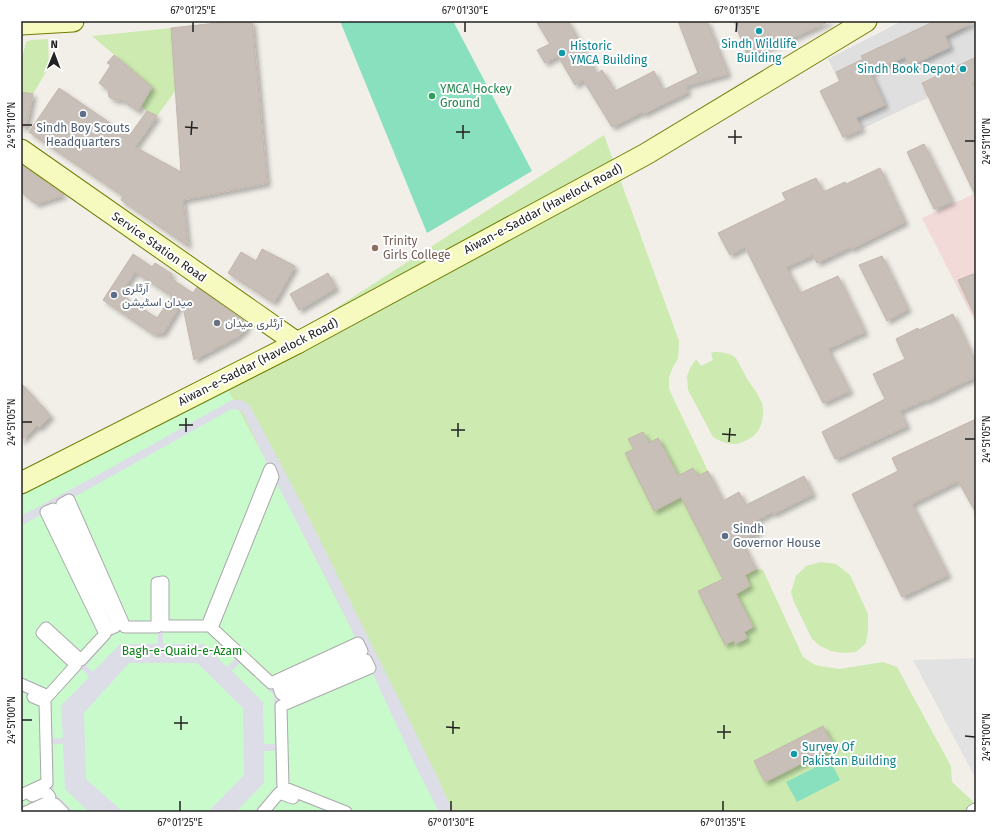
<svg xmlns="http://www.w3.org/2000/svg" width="997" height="833" font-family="'Fira Sans',Vazirmatn,sans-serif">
<defs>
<filter id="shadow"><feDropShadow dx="3.5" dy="3.5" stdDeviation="2" flood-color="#0004"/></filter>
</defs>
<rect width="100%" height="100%" fill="#f2efe9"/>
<path fill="#e0dfdf" d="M902,21H976V57L922,82L929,97L862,129L828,59Z"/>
<path fill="#f2dad9" d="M976,193V324L922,218Z"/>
<g fill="#cdebb0">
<path d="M171,28L176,90L157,116L147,111L141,106L152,87L92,36Z"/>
<path d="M48,39L49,67L33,94L21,92V62L26,42L31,40Z"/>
<path d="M604,135L679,341L678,359L673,367L669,377V389L708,471L756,569L763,570L803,657L815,665L839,669L883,662L897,667L951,766L952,782L976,804L974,812H439L358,643L270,469L223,381Z"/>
<path d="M714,352C720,352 730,353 735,357C739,362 744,373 747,379C752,386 758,394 762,403C763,406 763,411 763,415C762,427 757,436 745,441C734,447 723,443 713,437L688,390L687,376L690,368L696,359L701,366L713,360L711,353Z"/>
<path d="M821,562L836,564L850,575L868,614V631L866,643L856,652L843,653L831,651L820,646L812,639L794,602L791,592L796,576L806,566Z"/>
</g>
<path fill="#c8facc" d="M223,381L270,469L358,643L439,812H21V486Z"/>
<g fill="#88e0be">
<path d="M340,21H453L532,171L427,233Z"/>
<path d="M830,760L840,780L797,802L786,782Z"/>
</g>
<path fill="#e2e2e2" d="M976,658V779L913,660Z"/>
<path fill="#dddde8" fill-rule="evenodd" d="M232,400H238L244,401L250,406L305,510L435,772L453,812H439L417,769L370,668L281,706L283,787L346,812H329L279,793L263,812H254L276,787L275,751H264V783L238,810L240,812H208L244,775L243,708L197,663H129L84,713L86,779L123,812H89L65,789L63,744H53L54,793L74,812H63L48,802L41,792L21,801V795L47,783L45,702L21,692V684L48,695L105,634L46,512L21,526V516L103,472ZM234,409L239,410L243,413L270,470L207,626L125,627L69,500L230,410ZM274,478L334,594L358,643L271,683L212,628ZM53,509L115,627H107ZM116,632H158V644H120L93,672L86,665ZM163,632H207L235,659L227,667L204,644H163ZM240,663L274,695L275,744H264L263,702L232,671ZM82,669L89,677L61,706L63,738H53L51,701Z"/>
<g fill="#c7bfb8" stroke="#c4b6ab" fill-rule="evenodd" filter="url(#shadow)">
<path d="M236,21H252L267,183L183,200L188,246L121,200L123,196L29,132L59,88L129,136L147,111L157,116L135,147L181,172L171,28Z"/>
<path d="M536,21H568L597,74L602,70L615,91L654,71L663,90L698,73L678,21H707L728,74L685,86L688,92L643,114L642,112L612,127L583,80L575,85L558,56L545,63L537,50L550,44Z"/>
<path d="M734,21H830L783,42L747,55Z"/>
<path d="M935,21H976L945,36L950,47L910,66L905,57L870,72L885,105L856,118L862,129L843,137L820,91L840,81L836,72L863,59L861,56Z"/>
<path d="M114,55L152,87L138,111L122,100H114L111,98L109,97L108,90L99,83L111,65L107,63Z"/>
<path d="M976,57V82L972,84L976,92V197L922,83Z"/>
<path d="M21,92L33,94L26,127H21Z"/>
<path d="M924,144L952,201L934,209L907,152Z"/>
<path d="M21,165L64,195L36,204L21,192Z"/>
<path d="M880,168L905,222L851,249L850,247L817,263L813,255L786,267L800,293L838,276L865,332L828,349L850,391L823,403L745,247L730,255L718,233L786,200L782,193L816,178L823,192L845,182L846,184Z"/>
<path d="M262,249L295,266L275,301H271L228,273L241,252L256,261Z"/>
<path d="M133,254L152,267L155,263L172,274L170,278L193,293L197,287L247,323L246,329L237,337L194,360L182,302L163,333L153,334L103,300ZM135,272L172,296L157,318L120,294Z"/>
<path d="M882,256L908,309L887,321L859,265Z"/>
<path d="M328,273L336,288L299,310L290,294Z"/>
<path d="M976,273V318L958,280Z"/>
<path d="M953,314L976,363V377L960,384L926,401L925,400L900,411L907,426L835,459L822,432L885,399L873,374L905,359L896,339L918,328L919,330Z"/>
<path d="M21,383L51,416L39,428L37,426L21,441Z"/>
<path d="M976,419V513L958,481L912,504L948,575L902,597L852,494L898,471L892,458Z"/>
<path d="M643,432L649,443L658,438L678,476L693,468L698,476L708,471L723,501L739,492L746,505L804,476L813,494L773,514L772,512L754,522L759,532L741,540L756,569L745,575L750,586L736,594L753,627L744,632L747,638L735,644L734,640L725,645L698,591L723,579L681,497L654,511L625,453L634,449L628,439Z"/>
<path d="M823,726L834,747L765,782L754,761Z"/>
</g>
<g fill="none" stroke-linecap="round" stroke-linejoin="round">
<g stroke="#a9a9a9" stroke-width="13">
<g id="pedestrian">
<path d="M21,684L48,696L76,665L42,633L46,628L81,660L105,634L46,512L53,509L107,627L110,629L115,627L117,623L116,620L62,504L69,500L125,627H157V583L163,582V626H207L270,469L273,477L212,628L271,683L358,643L362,651L282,686L279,688C280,693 281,695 286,696L366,660L370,668L281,706L283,787L346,812"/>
<path d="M21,795L47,783L45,702L33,697"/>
<path d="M42,810L55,804L63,812"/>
<path d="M26,812L48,802L50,797C45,789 39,793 32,796"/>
<path d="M263,812L279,793L293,798"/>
</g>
</g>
<g stroke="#a9a9a9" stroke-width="17">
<path id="minor" d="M974,812L976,811"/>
</g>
<g stroke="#707d05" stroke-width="23">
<g id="secondary">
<path d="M21,24L73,21"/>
<path d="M21,150L297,343"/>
<path d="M21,483L297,343L646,154L866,21"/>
</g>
</g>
<use href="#pedestrian" stroke="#fff" stroke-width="11"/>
<use href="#minor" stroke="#fff" stroke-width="15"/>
<use href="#secondary" stroke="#f7fabf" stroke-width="21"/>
</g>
<path fill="none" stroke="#222" stroke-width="1.5" d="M193,32V22M465,32V22M736,32L737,22M22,125H32M185,127L198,128M456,132H470M191,135L192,121M728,137H742M463,139V125M965,141H975M735,144V130M22,422H32M179,425H193M451,430H465M186,432V418M722,434L736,435M458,437V423M965,439H975M729,442L730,428M22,720H32M174,723H188M446,727L460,728M181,730V716M717,732H731M453,734V721M965,736L975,737M724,739V725M180,811V801M451,811V801M723,811V801"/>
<g fill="#0f9aa8" stroke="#fff" stroke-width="1.5">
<circle cx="759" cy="31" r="4"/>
<circle cx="562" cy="53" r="4"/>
<circle cx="963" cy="69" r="4"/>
<circle cx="794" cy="754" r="4"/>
</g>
<circle fill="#2e9e5b" stroke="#fff" stroke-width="1.5" cx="432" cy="96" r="4"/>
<g fill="#5c6f8a" stroke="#fff" stroke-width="1.5">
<circle cx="83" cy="114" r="4"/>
<circle cx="114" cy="295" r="4"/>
<circle cx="725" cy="536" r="4"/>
</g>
<circle fill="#8d6e63" stroke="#fff" stroke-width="1.5" cx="375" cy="248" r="4"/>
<circle fill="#6b7280" stroke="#fff" stroke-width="1.5" cx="217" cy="323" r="4"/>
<g text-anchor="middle" stroke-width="4" stroke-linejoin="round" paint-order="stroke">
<g font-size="12" fill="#0d838f" stroke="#fff" text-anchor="start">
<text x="759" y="48" text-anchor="middle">Sindh Wildlife<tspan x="759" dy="14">Building</tspan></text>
<text x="570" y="50">Historic<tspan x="570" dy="14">YMCA Building</tspan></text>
<text x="955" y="73" text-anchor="end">Sindh Book Depot</text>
<text x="802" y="751">Survey Of<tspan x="802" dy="14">Pakistan Building</tspan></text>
</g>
<g font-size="12" fill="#27864d" stroke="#fff" text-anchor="start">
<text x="440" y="93">YMCA Hockey<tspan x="440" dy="14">Ground</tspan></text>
</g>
<g font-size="12" fill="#4e5e75" stroke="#fff" text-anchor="start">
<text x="83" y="132" text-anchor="middle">Sindh Boy Scouts<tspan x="83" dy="14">Headquarters</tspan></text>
<text x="122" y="292">آرٹلری<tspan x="122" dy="14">میدان اسٹیشن</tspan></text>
<text x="733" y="533">Sindh<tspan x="733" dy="14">Governor House</tspan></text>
</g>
<g font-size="12" fill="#222" stroke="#fff">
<text transform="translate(543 209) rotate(-28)" y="4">Aiwan-e-Saddar (Havelock Road)</text>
<text transform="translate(159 247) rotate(35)" y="4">Service Station Road</text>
<text transform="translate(258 362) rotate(-27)" y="4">Aiwan-e-Saddar (Havelock Road)</text>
</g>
<g font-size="12" fill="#785e54" stroke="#fff" text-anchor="start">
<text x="383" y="245">Trinity<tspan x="383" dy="14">Girls College</tspan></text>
</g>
<g font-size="12" fill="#5b616d" stroke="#fff" text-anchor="start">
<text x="225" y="327">آرٹلری میدان</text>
</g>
<g font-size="12" fill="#0c8416" stroke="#fff">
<text x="182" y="655">Bagh-e-Quaid-e-Azam</text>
</g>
</g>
<rect width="997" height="833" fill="none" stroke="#ffffff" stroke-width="44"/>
<g transform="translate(54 54) rotate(1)" stroke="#ffffff" stroke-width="3" paint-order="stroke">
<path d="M0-3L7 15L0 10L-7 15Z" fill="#222222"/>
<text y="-6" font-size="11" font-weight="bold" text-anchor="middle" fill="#222222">N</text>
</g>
<rect x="22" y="22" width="953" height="789" fill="none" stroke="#222" stroke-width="1.5"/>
<g font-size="10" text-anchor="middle" fill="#222">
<text x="193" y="14">67°01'25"E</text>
<text x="465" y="14">67°01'30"E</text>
<text x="737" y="14">67°01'35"E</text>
<text transform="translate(11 125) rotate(-90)" y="4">24°51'10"N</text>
<text transform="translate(986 141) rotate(-90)" y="4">24°51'10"N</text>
<text transform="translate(11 422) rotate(-90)" y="4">24°51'05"N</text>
<text transform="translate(986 439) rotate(-90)" y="4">24°51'05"N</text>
<text transform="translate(11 720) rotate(-90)" y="4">24°51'00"N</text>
<text transform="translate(986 737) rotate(-90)" y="4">24°51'00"N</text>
<text x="180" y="826">67°01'25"E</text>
<text x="451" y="826">67°01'30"E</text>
<text x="723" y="826">67°01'35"E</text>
</g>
</svg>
